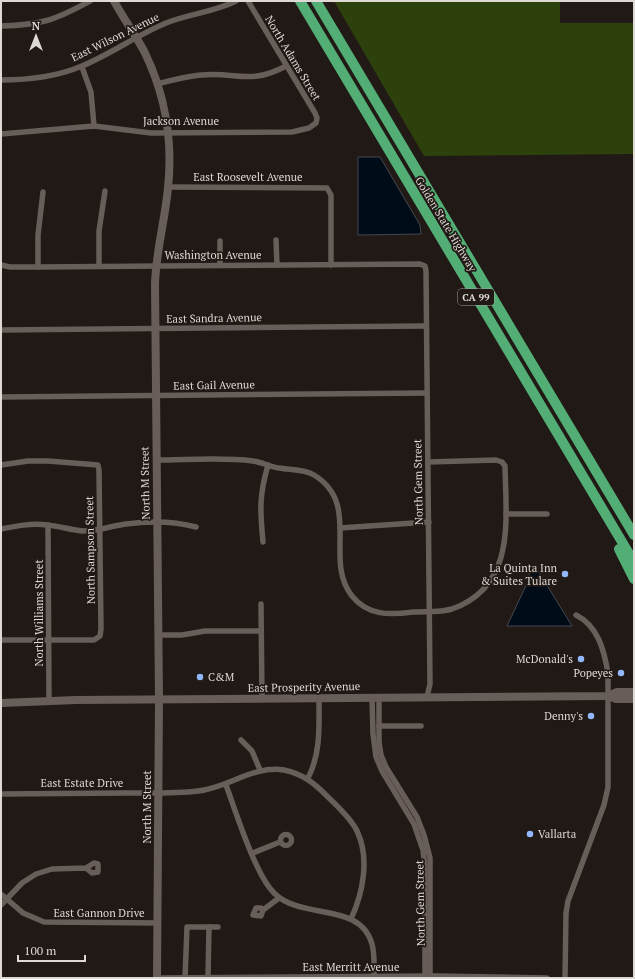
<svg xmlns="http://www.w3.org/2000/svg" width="635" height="979" font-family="'PT Serif',serif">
<rect width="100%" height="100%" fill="#211915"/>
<path fill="#2d410c" d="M334,1H560V23H634V154L424,156Z"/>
<g fill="#000b18" stroke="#434951">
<path d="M358,157H380L420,225L421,234L358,235Z"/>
<path d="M537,569L572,626H507L530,577L529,574Z"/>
</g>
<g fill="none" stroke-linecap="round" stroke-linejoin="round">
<g stroke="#675e59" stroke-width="5.5">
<path d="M1,26C42,25 55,20 90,1"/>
<path d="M82,67L91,92L94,126"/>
<path d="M1,80C28,80 56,77 82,66C111,54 137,35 166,23C189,14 214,12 236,1"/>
<path d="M157,84C172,80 187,76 202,75C238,72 251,85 286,66"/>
<path d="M1,134L94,126L151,133L292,132L309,128L316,123L317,118L315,113L248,1"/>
<path d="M168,187L327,188L331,195V265"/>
<path d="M276,240L277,265"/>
<path d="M220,241V265"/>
<path d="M1,265L10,267H38L420,264L425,266L426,271L430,684L427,697"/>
<path d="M99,266V231L105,191"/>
<path d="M38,267V235L43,192"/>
<path d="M1,330L426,326"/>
<path d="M1,397L427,393"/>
<path d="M156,460C188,460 222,457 253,461C262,462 270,467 279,468C291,470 304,469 314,475C362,504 323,560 352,596C368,616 390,615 413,612C426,611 439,613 452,609C516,586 506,521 505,466L502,462L496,460L428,462"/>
<path d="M1,465L28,461H48L98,465L99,470L101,629L100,636L94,640H1"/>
<path d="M506,514H547"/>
<path d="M48,525L49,701"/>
<path d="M340,528L429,522"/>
<path d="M1,529C16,526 31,523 47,525C59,526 71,530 83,531C98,531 111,526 126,524C148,521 174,521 196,527"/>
<path d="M263,542C260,510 259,496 268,465"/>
<path d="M261,604L262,699"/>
<path d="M158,635H182L205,631H261"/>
<path d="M372,697L373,734L376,757L382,771L414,824L423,850L425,868V976"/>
<path d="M379,697V742L381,755L386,767L417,817L424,835L430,858V976"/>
<path d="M379,726H421"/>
<path d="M241,740L252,751L260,770"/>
<path d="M308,778C321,753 319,726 319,698"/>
<path d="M226,785C236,812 255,874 274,893C302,921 360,901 372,944C375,955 374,967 374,978"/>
<path d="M1,794C41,794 82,793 122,793C147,793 173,794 198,791C228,788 253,765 284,770C303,774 314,783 327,796C337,806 351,818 357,831C370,858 363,893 351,919"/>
<circle cx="286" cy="840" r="5.5"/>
<path d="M253,853L280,842"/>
<path d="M1,894L23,913L44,922L158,923"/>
<path d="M1,905L22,883L36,874L52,869L86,868L94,863L98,864V872L92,873L86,868"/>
<path d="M263,910L261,908H256L253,915L261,916L263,910L279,898"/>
<path d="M156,978L436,976L547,978"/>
<path d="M185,978L187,927H218"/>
<path d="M208,978L209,927"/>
<path d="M565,978L566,913L568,901L604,805L608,787V673C604,650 598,626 576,615"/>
</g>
<g stroke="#675e59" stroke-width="8">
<path d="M114,1C123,18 135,34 144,51C165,93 173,141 168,188C165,220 156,251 155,284L159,699L157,978"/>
<path d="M608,696L616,699H634"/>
<path d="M1,703L76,700L608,696L617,692H634"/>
</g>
<g stroke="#52ae74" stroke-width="10">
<path d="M300,1L634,562"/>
<path d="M316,1L634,535"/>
<path d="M619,549L634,579"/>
</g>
</g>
<g fill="#92b7fd" stroke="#211915" stroke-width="1.5">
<circle cx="565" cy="574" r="4"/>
<circle cx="581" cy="659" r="4"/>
<circle cx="621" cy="673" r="4"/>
<circle cx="200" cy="677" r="4"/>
<circle cx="591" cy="716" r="4"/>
<circle cx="530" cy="834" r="4"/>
</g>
<g text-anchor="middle" stroke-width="3.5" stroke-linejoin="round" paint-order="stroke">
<rect fill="#211915" stroke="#a69f9c" stroke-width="1" x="458" y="289" width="36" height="16" rx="3"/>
<g font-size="10" font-weight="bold" fill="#dfd9d6">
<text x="476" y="301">CA 99</text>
</g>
<g font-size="11" fill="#dfd9d6" stroke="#211915">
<text transform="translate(115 37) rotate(-26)" y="4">East Wilson Avenue</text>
<text transform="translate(293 58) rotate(59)" y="4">North Adams Street</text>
<text x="181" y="125">Jackson Avenue</text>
<text x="248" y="181">East Roosevelt Avenue</text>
<text transform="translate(446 224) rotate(59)" y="4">Golden State Highway</text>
<text x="213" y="259">Washington Avenue</text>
<text transform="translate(214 318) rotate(-1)" y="4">East Sandra Avenue</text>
<text transform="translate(214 385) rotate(-1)" y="4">East Gail Avenue</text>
<text transform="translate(418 482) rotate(-91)" y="4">North Gem Street</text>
<text transform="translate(145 483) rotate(-91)" y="4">North M Street</text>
<text transform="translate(90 550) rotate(-91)" y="4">North Sampson Street</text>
<text transform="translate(39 613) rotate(-90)" y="4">North Williams Street</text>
<text transform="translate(304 687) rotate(-1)" y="4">East Prosperity Avenue</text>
<text x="82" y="787">East Estate Drive</text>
<text transform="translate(147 807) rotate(-90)" y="4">North M Street</text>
<text transform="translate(420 903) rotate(-91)" y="4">North Gem Street</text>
<text x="99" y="917">East Gannon Drive</text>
<text x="351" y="971">East Merritt Avenue</text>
</g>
<g font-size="11" fill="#dfd9d6" stroke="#211915" text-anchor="end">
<text x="557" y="572">La Quinta Inn<tspan x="557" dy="13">&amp; Suites Tulare</tspan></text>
<text x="573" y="663">McDonald's</text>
<text x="613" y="677">Popeyes</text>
<text x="208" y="681" text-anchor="start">C&amp;M</text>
<text x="583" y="720">Denny's</text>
<text x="538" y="838" text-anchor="start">Vallarta</text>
</g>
</g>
<rect width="635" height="979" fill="none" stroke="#dfd9d6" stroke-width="4"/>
<g transform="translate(36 36)" stroke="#211915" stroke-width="3" paint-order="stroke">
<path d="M0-3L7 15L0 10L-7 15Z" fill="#dfd9d6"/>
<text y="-6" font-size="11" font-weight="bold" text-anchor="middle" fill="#dfd9d6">N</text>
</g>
<path d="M18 955v6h67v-6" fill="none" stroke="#dfd9d6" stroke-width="2"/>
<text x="24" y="955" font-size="12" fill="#dfd9d6" stroke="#211915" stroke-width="3" paint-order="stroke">100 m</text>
</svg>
